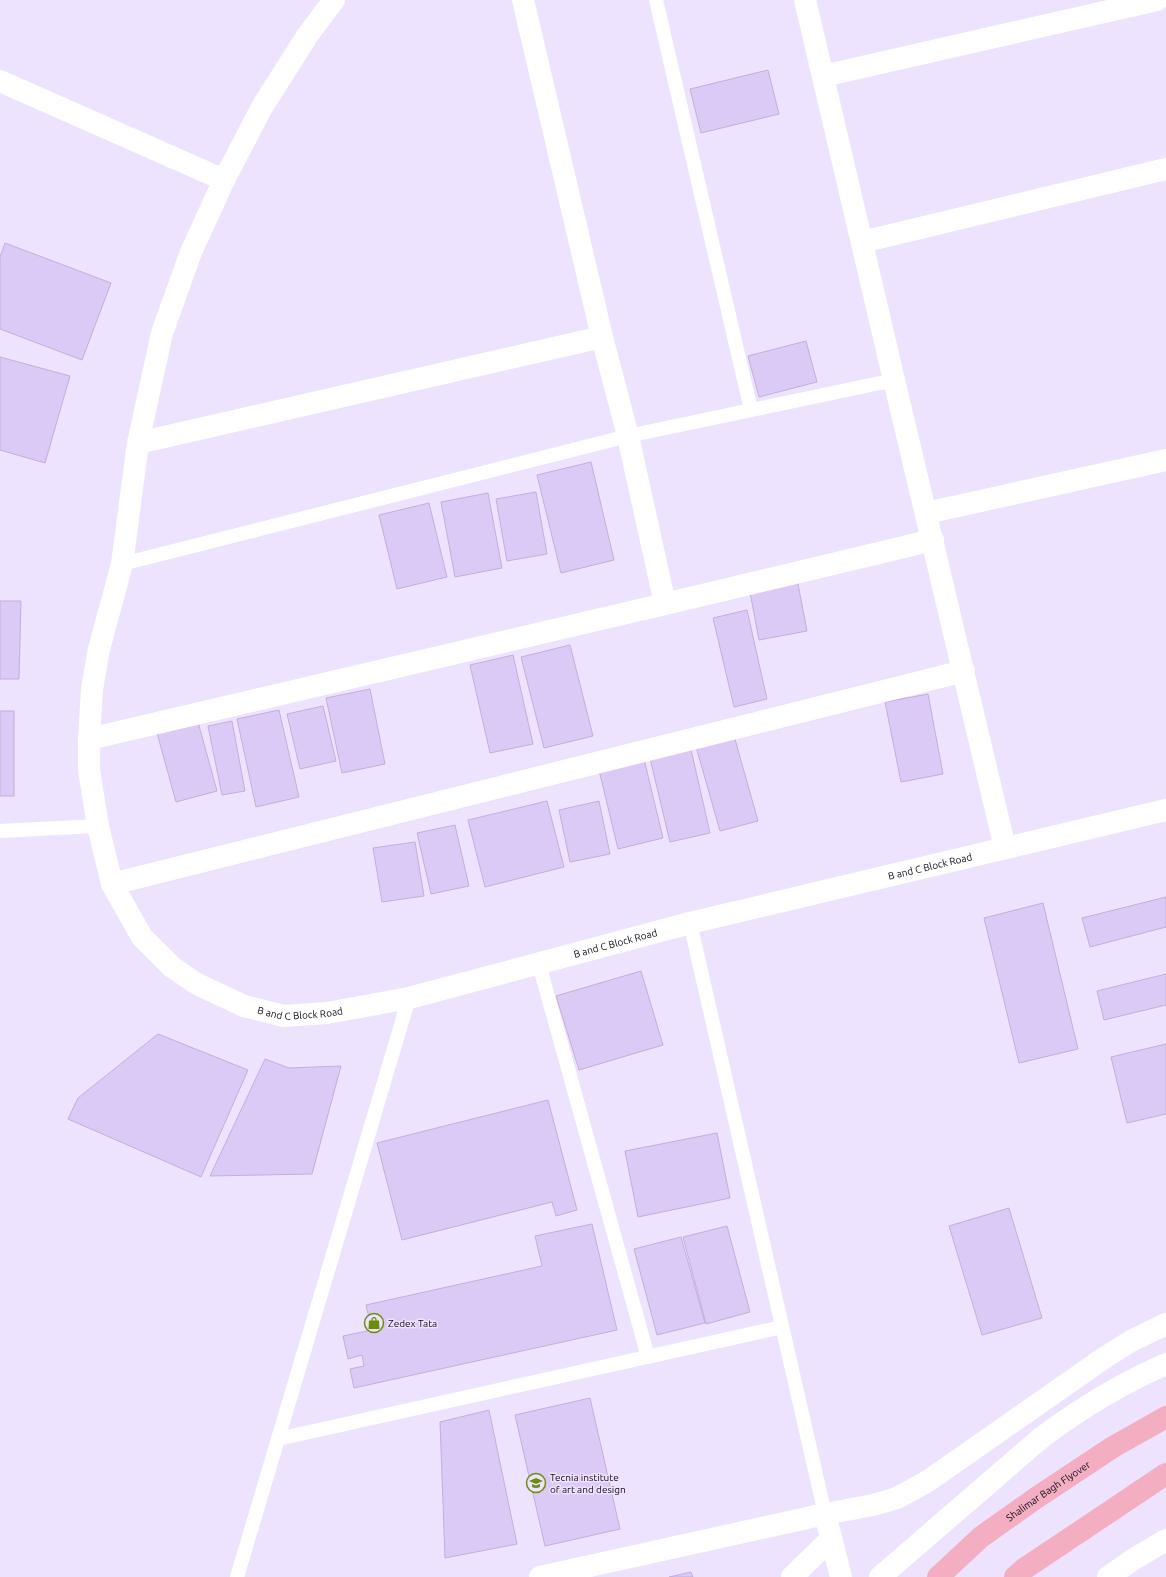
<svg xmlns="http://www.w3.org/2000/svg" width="1166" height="1577" font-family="Ubuntu,sans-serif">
<rect width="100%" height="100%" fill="#eee3fe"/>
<g fill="#dccaf6" stroke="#c1afda">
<path d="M768,70L779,114L701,133L690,89Z"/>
<path d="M5,243L111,283L82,360L0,329V257Z"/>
<path d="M806,341L817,382L759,397L748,356Z"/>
<path d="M0,357L70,376L45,463L0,450Z"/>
<path d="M591,462L614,560L561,573L537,475Z"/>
<path d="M536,492L547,554L507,561L496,499Z"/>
<path d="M488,493L502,568L455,577L441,502Z"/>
<path d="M429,503L447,577L397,589L379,515Z"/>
<path d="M797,579L807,631L759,640L749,587Z"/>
<path d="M0,601H21L19,679H0Z"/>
<path d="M747,610L767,699L734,707L713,618Z"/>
<path d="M570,645L593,736L544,748L521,657Z"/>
<path d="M513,655L533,744L490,753L470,665Z"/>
<path d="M370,689L385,764L342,773L326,698Z"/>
<path d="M928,694L943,774L901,782L885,702Z"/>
<path d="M323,706L336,761L300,769L287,714Z"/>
<path d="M279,710L299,797L256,807L237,719Z"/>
<rect x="0" y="711" width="14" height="85"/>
<path d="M232,721L245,791L222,795L208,726Z"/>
<path d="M198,722L217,791L176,802L157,733Z"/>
<path d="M733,732L758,821L720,831L695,743Z"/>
<path d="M690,745L710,833L670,842L649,754Z"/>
<path d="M643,755L663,838L618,849L598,766Z"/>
<path d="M547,801L564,867L485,887L468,820Z"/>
<path d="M599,801L610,854L570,862L559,810Z"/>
<path d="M455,825L469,886L431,894L417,833Z"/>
<path d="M415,842L424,896L382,902L373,848Z"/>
<path d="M1166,897V927L1090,947L1082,918Z"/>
<path d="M1043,903L1078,1049L1019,1063L984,918Z"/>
<path d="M641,971L663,1045L579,1070L556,996Z"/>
<path d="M1166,974V1005L1104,1020L1097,991Z"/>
<path d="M158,1034L248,1070L201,1177L68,1119L78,1098Z"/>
<path d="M1166,1044V1114L1127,1123L1111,1057Z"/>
<path d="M265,1059L289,1068L341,1066L312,1174L210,1176Z"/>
<path d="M548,1100L577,1210L556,1216L552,1202L402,1240L377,1143Z"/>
<path d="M717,1133L730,1198L638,1217L625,1151Z"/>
<path d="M1009,1208L1042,1318L982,1335L949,1226Z"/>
<path d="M592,1224L617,1330L354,1388L350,1369L364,1366L362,1355L348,1359L343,1336L372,1330L366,1305L542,1266L535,1236Z"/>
<path d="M727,1226L750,1312L706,1324L683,1237Z"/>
<path d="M681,1237L705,1323L657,1335L634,1249Z"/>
<path d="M590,1398L620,1529L545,1546L515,1415Z"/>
<path d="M489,1410L517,1544L445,1558L440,1422Z"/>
<path d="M691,1572L693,1577H669Z"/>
</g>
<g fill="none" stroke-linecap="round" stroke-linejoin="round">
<g stroke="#fff" stroke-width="14">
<path d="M656,0L751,410"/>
<path d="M122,564L628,436L894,380"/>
<path d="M0,831L98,826"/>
<path d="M690,923L825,1514"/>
<path d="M539,964L648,1357"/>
<path d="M278,1439L782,1327"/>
<path d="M237,1577L409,998"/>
</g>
<g stroke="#fff" stroke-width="22">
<path id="s1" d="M334,0L307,36L262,107L224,180L191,252L162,333L138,443L122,564L99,649L92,689L89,739V770L98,826L112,884L142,937L172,967L197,984L244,1006L284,1016L327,1013L409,998L690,923L1166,810"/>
<path d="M523,0L602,337L628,436L665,604"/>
<path d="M805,0L894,380L1005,848"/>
<path d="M823,76L1157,0"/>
<path d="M0,81L224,180"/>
<path d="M862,242L1166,169"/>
<path d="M138,443L602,337"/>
<path d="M926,513L1166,460"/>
<path d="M89,739L665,604L933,540"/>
<path d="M112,884L964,671"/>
<path d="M825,1514L841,1577"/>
<path d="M540,1577L825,1514L873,1505L897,1498L928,1481L1104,1358L1131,1341L1166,1324"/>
<path d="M792,1577L831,1539"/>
</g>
<g stroke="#fff" stroke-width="22">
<path d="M880,1577L1041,1438C1078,1410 1123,1383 1166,1364"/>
<path d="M1108,1577L1134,1559L1166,1540"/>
</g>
<g stroke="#f3aec1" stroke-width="22">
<path id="s2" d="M938,1577L981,1537L1036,1498L1113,1447L1166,1417"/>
<path d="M1015,1577L1024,1569L1166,1474"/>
</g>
</g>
<defs>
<g id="shop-ring" transform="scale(1)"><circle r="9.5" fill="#eee3fe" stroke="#6d8c0d" stroke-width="1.5"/><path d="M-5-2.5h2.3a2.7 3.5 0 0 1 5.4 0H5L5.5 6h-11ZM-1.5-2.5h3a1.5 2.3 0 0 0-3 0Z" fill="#6d8c0d"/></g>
<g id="university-ring" transform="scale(1)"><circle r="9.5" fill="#eee3fe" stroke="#6d8c0d" stroke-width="1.5"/><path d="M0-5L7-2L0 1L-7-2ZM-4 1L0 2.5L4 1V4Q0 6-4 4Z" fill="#6d8c0d"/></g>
</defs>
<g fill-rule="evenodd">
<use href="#shop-ring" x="374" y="1323"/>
<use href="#university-ring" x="536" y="1483"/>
</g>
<g text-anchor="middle" stroke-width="3" stroke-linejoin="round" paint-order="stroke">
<g font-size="10" fill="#100918" stroke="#eee3fe">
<text dy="4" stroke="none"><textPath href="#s1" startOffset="1828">B and C Block Road</textPath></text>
<text dy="4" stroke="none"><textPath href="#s1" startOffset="1504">B and C Block Road</textPath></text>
<text dy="4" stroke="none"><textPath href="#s1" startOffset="1180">B and C Block Road</textPath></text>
<text dy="4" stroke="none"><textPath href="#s2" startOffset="140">Shalimar Bagh Flyover</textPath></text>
</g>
<g font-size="10" fill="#100918" stroke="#eee3fe" text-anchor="start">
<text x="388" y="1327">Zedex Tata</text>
<text x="550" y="1481">Tecnia institute<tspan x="550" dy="12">of art and design</tspan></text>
</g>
</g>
</svg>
